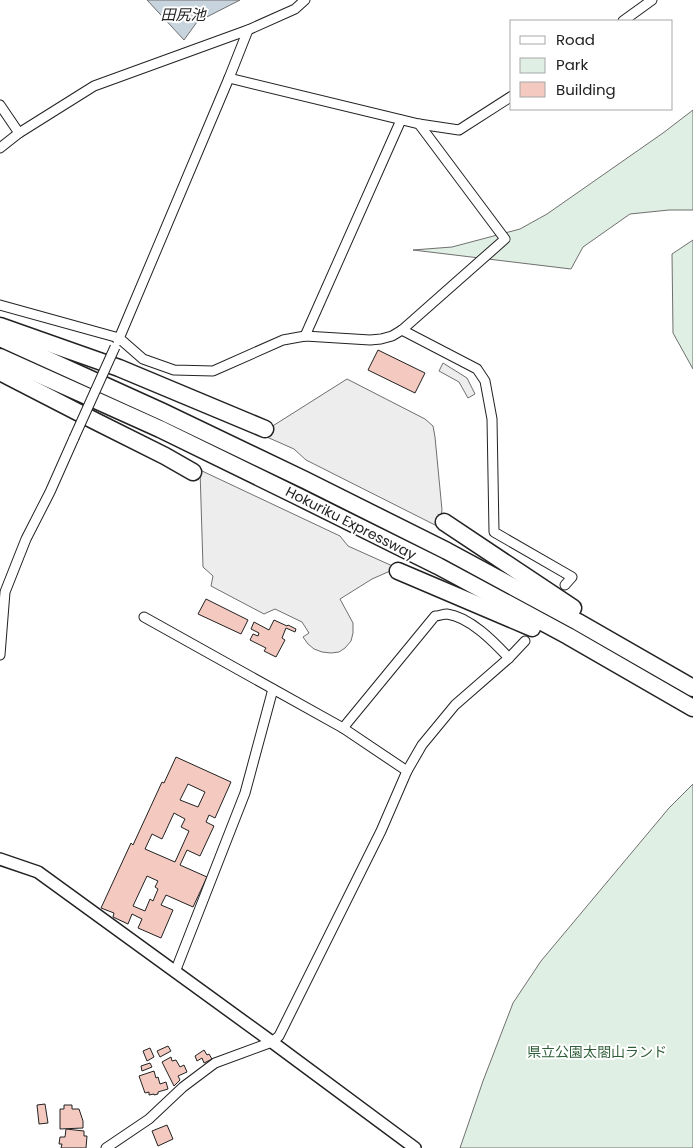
<svg xmlns="http://www.w3.org/2000/svg" width="693" height="1148" font-family="Poppins,'Noto Sans JP',sans-serif">
<rect width="100%" height="100%" fill="#fff"/>
<g fill="#e0efe3" stroke="#6f6f6f">
<path d="M693,110V210H669L630,214L583,247L571,269L413,250L452,247L520,229L547,214L663,133Z"/>
<path d="M693,240V369L673,333L672,254Z"/>
<path d="M693,784V1148H460L483,1081L513,1003L541,961L669,808Z"/>
</g>
<g fill="#ededed" stroke="#6f6f6f">
<path d="M443,363L467,378L475,394L468,398L459,382L439,371Z"/>
<path d="M347,379L425,419L433,426L435,437L442,510L439,527L306,460L294,449L260,434Z"/>
<path d="M200,470L340,536L348,546L397,568L372,579L340,599L353,623V633L351,641L345,648L339,652L331,653L322,652L314,649L308,644L303,637L309,633L302,622L275,609L264,614L211,586L213,576L203,567Z"/>
</g>
<path fill="#c7d3dd" stroke="#6f6f6f" d="M147,0H240L197,22L184,40Z"/>
<g fill="#f3c9c0" stroke="#222" fill-rule="evenodd">
<path d="M378,350L425,373L415,393L368,370Z"/>
<path d="M206,599L248,620L241,634L198,614Z"/>
<path d="M274,620L287,626L288,625L296,629L295,632L286,628L282,638L285,640L276,657L264,651L266,648L250,640L253,634L258,636L259,633L251,629L254,622L269,630Z"/>
<path d="M176,757L231,782L215,818L209,815L206,822L214,826L200,856L187,850L180,865L207,877L193,907L166,895L161,905L173,910L161,938L138,928L142,919L132,914L128,924L113,917L114,913L101,908L131,843L133,845L162,782L164,783ZM188,784L205,792L198,807L180,800ZM174,813L185,819L181,827L189,831L175,862L145,849L152,834L162,839ZM147,876L158,881L155,887L158,889L153,901L150,899L145,911L133,906Z"/>
<path d="M168,1046L171,1051L160,1057L157,1051Z"/>
<path d="M150,1048L154,1057L147,1061L143,1051Z"/>
<path d="M204,1050L207,1055L209,1054L212,1059L204,1063L202,1058L197,1061L195,1056Z"/>
<path d="M171,1057L172,1061L176,1060L180,1067L184,1065L187,1072L178,1076L180,1080L174,1086L162,1062Z"/>
<path d="M150,1063L152,1067L142,1071L141,1066Z"/>
<path d="M154,1071L156,1078L158,1077L160,1084L166,1082L168,1089L158,1092V1094L154,1095V1094L149,1095V1092L145,1093L139,1076Z"/>
<path d="M45,1104L48,1123L39,1124L37,1105Z"/>
<path d="M64,1105H72V1109H79L83,1121V1128L60,1129V1109H64Z"/>
<path d="M167,1125L173,1139L158,1146L152,1131Z"/>
<path d="M66,1129L84,1131V1136H87L86,1148H61L62,1144H59L60,1137H65Z"/>
</g>
<g fill="none" stroke-linecap="round" stroke-linejoin="round">
<g stroke="#222" stroke-width="11">
<g id="minor">
<path d="M623,21L652,0"/>
<path d="M229,78L419,124L459,130L512,96"/>
<path d="M0,105L19,133"/>
<path d="M0,148L19,133L94,86L248,30L295,9L305,0"/>
<path d="M0,305L119,338L143,359L174,370L213,371L283,340L305,336L370,340L381,339L392,336L402,330L505,239L419,124"/>
<path d="M402,330L477,369L485,381L492,419L494,532L572,577L565,585"/>
<path d="M305,336L401,120"/>
<path d="M118,341L229,78L248,30"/>
<path d="M144,617L343,728L407,771"/>
<path d="M0,655L5,592L26,539L50,492L74,438"/>
<path d="M343,728L435,616C439,616 443,614 447,614C470,617 494,642 509,658"/>
<path d="M175,972L245,793L273,689"/>
<path d="M106,1148L149,1119L183,1087L215,1063L272,1042L279,1036L381,831L407,771L422,745L455,705L509,658L525,641"/>
</g>
</g>
<g stroke="#222" stroke-width="14">
<path id="tertiary" d="M0,859L38,872L272,1042L415,1148"/>
</g>
<g stroke="#222" stroke-width="19">
<g id="motorway">
<path d="M0,326L119,368L265,429"/>
<path d="M0,338L163,412L305,480L447,551L578,622L693,688"/>
<path d="M0,357L160,429L297,496L438,566L568,636L693,708"/>
<path d="M0,372L95,421L165,456L193,472"/>
<path d="M444,522L573,608"/>
<path d="M398,571L532,628"/>
</g>
</g>
<use href="#minor" stroke="#fff" stroke-width="9"/>
<use href="#tertiary" stroke="#fff" stroke-width="11"/>
<use href="#motorway" stroke="#fff" stroke-width="16"/>
<g stroke="#222" stroke-width="11" stroke-linecap="butt">
<path id="minor-bridge" d="M74,438L115,347"/>
</g>
<use href="#minor-bridge" stroke="#fff" stroke-width="9"/>
</g>
<g text-anchor="middle" stroke-width="4" stroke-linejoin="round" paint-order="stroke">
<g font-size="14" fill="#222" stroke="#fff">
<text transform="translate(351 523) rotate(27)" y="5">Hokuriku Expressway</text>
</g>
<g font-size="14" fill="#2f5e38" stroke="#fff">
<text x="597" y="1057">県立公園太閤山ランド</text>
</g>
<g font-size="15" font-style="italic" fill="#222" stroke="#fff">
<text x="183" y="20">田尻池</text>
</g>
</g>
<rect x="510" y="20" width="162" height="90" fill="#ffffff" stroke="#a7a7a7"/>
<rect x="520" y="36" width="25" height="8" fill="#ffffff" stroke="#a7a7a7"/>
<text x="556" y="45" font-size="15" fill="#222222">Road</text>
<rect x="520" y="58" width="25" height="15" fill="#e0efe3" stroke="#a7a7a7"/>
<text x="556" y="70" font-size="15" fill="#222222">Park</text>
<rect x="520" y="82" width="25" height="15" fill="#f3c9c0" stroke="#a7a7a7"/>
<text x="556" y="95" font-size="15" fill="#222222">Building</text>
</svg>
